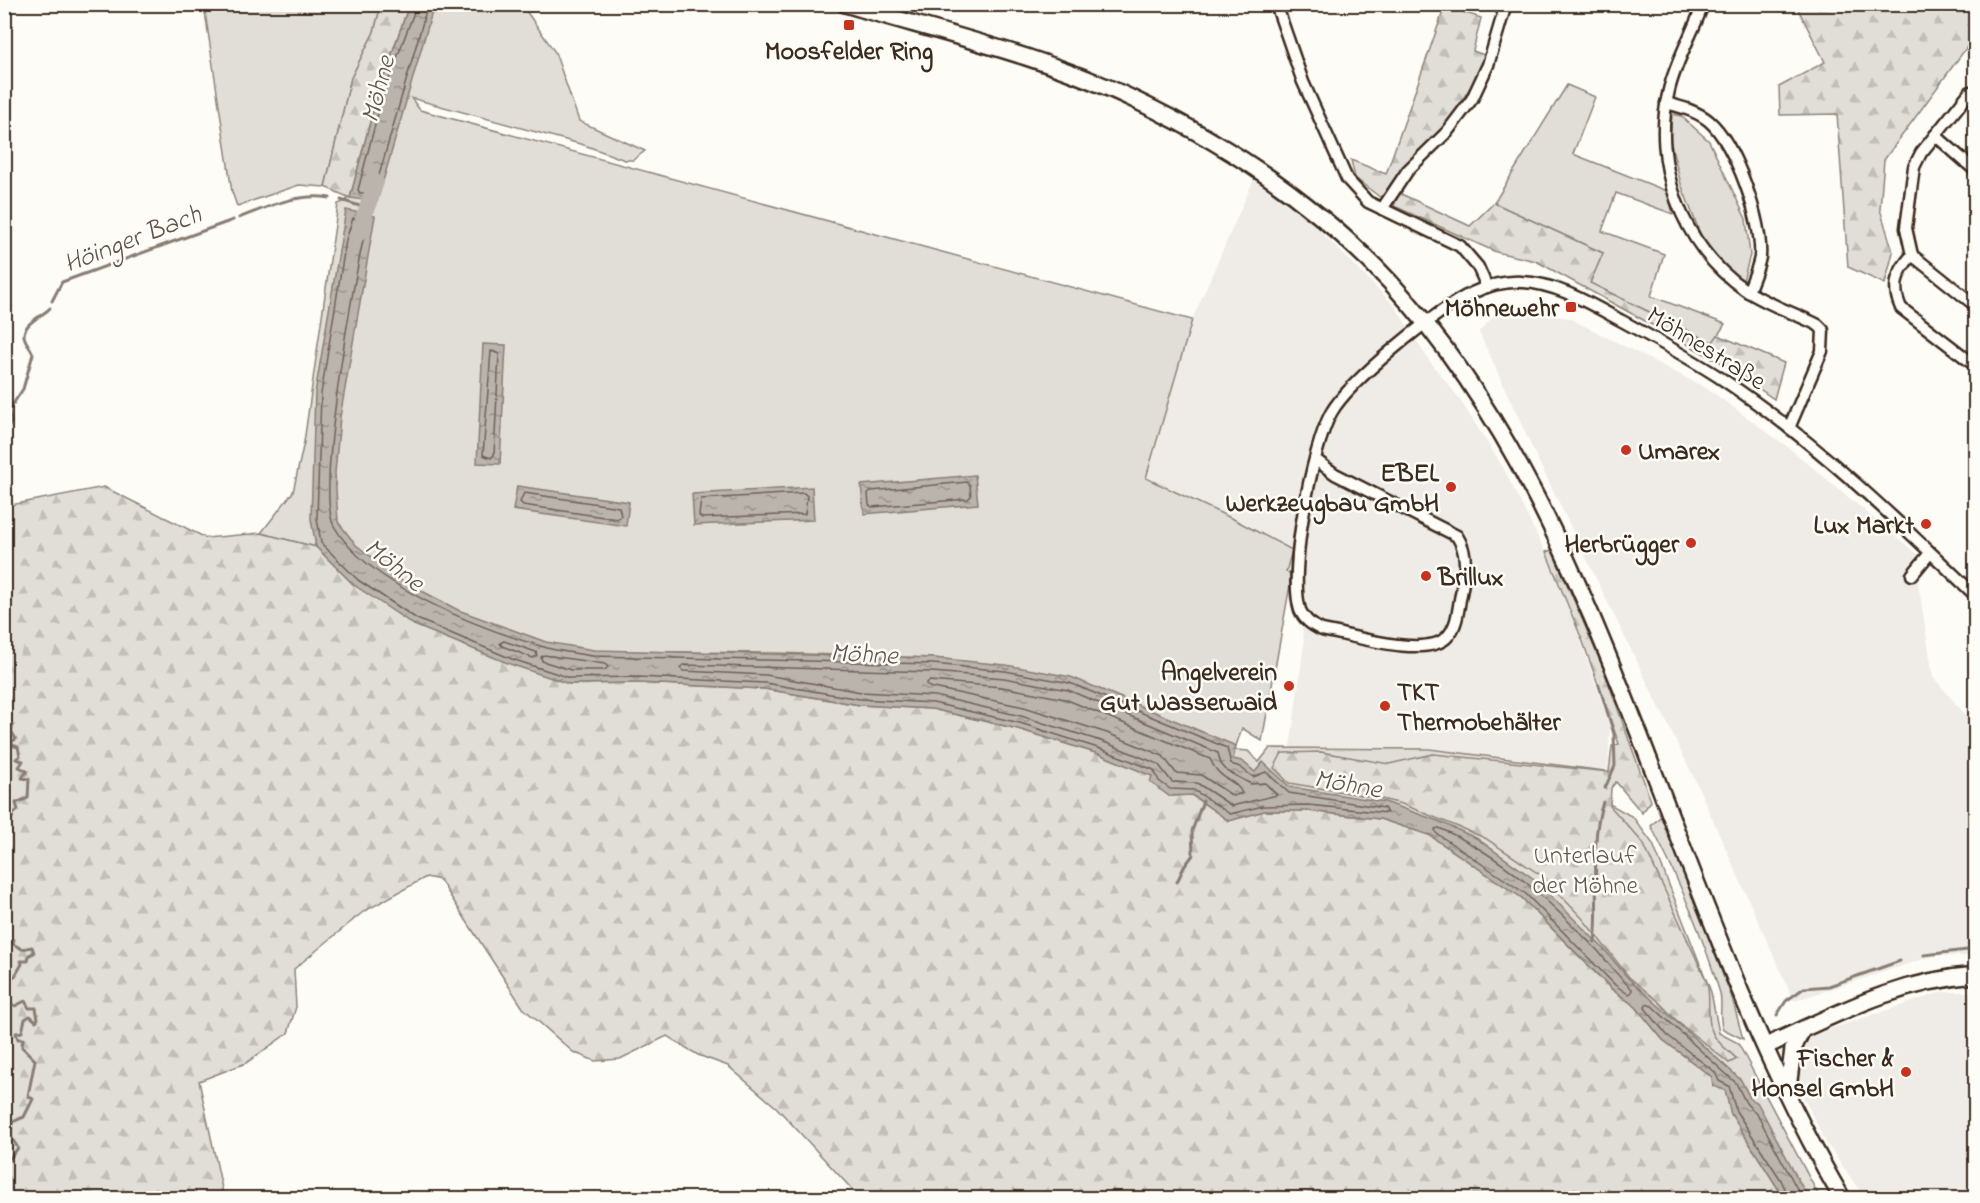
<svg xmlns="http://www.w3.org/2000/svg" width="1980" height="1203" font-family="'Indie Flower',sans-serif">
<defs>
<pattern id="forest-firs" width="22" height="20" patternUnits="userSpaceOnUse" patternTransform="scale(1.5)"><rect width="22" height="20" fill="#e1ded7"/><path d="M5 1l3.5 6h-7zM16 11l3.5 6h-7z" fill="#c2bfb8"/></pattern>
<pattern id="water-ripples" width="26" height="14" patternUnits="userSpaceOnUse" patternTransform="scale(1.5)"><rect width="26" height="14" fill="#bbb4ad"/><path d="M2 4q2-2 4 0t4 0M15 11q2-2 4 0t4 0" fill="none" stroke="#99938c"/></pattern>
</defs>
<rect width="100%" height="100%" fill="#fdfcf7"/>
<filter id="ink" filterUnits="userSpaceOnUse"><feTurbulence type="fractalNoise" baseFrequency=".0167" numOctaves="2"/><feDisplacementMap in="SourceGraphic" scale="12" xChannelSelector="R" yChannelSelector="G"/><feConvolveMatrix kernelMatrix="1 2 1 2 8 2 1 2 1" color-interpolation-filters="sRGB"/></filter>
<g filter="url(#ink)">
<g fill="#efece7">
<path d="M1254,179L1301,212L1395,306L1428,359L1456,394L1503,467L1544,550L1577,629L1610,727L1608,770L1448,753L1290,748L1304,644L1292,550L1235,520L1146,478L1192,320Z"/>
<path d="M1500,309L1569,318L1708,389L1789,448L1922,558L1918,582L1933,677L1975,726V956H1933L1794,1001L1695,780L1536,456L1479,332Z"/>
<path d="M1942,992H1975V1198H1865L1825,1141L1778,1046Z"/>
</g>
<g fill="#e1ded7" stroke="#8e847a" stroke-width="1.5" fill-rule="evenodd">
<path d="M204,5H381L374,32L351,78L325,187L299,185L237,206L232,192Z"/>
<path d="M427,5H522L555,52L579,121L645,151L633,160H625L584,145L411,98L420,110L1192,320L1146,478L1235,520L1292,550L1286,572L1292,574L1262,741L1242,728L1236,746L1156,716L1236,750L1248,751L1259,762L1270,748L1429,749L1605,771L1603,788L1606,802L1633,817L1653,844L1711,992L1719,1033L1738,1043L1820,1198H1760L1265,829L594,685L315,545L316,547L261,533L293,492L304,442L338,204L346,201ZM598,651L776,653L933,658L979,663Z"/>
<path d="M1567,85L1595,97L1573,154L1667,191L1673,214L1616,193L1602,231L1664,254L1651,296L1725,324L1713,343L1590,283L1603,253L1494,203Z"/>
<path d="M1672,114L1681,116L1709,141L1746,219L1750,255L1743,281L1723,264L1703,241L1681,184L1670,140Z"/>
<path d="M1661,816L1732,998L1743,1039L1723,1029C1718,1018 1723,1005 1720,993C1703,936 1678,878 1651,826Z"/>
</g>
<g fill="url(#forest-firs)" stroke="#8e847a" stroke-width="1.5">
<path d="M381,5H409L377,96L350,198L325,187L351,78L374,32Z"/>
<path d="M1796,5H1975V36L1884,160L1880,209L1893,252L1885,284L1848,267L1837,114L1780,115L1779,87L1825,62Z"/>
<path d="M1445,6L1481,18L1473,51L1487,56L1477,77L1446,125L1404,166L1381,198L1355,178L1351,160L1386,174Z"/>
<path d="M1399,193L1470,226L1494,203L1603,253L1590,283L1712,343L1718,335L1784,363L1774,399L1725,365L1536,261L1496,252L1394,206Z"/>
<path d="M104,487L206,538L261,533L316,547L354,585L569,684L638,683L764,689L860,705L932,709L1018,729L1099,754L1153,776L1169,796L1191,795L1229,821L1264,811H1308L1380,819L1429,835L1522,898L1611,989L1636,1007L1663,1040L1712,1077L1713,1086L1725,1089L1731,1114L1784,1198H860L777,1108L728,1066L698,1055L667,1036L620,1059L595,1061L573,1052L523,1008L440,880L426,877L363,912L294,969L296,1007L288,1033L246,1063L199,1081L224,1198H5V506Z"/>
<path d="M1552,550L1602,665L1651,801L1642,813L1616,782L1611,788L1610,806L1643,843L1707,982C1712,1002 1703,1026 1719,1042C1724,1048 1731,1053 1737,1059L1729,1063L1679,1023L1658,1001L1629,977L1583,919L1542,876L1485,838L1402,804L1373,797L1289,783L1274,768L1282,753L1321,752L1389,764L1433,754L1609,772L1612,746L1619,744L1583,642L1546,552Z"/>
</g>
<g fill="url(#water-ripples)" stroke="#887d74" stroke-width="1.5">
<path d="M409,5H434L377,202L350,198L377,96Z"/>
<path d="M346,210L375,216L340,417L335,473L338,522L356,545L401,580L458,610L546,642L594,650L933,658L1006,665L1071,677L1236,746L1233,759L1242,761L1255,772L1263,762L1290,787L1385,802L1438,821L1476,838L1534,879L1604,949L1628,978L1741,1080L1751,1100L1757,1102L1763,1113L1808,1198H1784L1731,1114L1725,1090L1713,1086L1712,1077L1663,1040L1636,1007L1612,989L1522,898L1429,835L1380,819L1308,811H1264L1229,821L1192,795L1169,796L1150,782L1152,776L1099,754L1018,729L932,709L860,705L764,689L638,683L569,684L510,664L414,625L354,585L316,547L311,519L315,393Z"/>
<path d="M483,344L506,345L500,464L477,463Z"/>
<path d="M975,475L978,504L864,514L861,485Z"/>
<path d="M517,486L629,502L626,526L513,510Z"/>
<path d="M812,487L814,520L694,525L692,494Z"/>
</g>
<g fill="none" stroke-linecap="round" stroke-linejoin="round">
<g stroke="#6e6157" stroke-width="1.5">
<path d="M415,4L413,15L382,98L358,190L360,193H374L428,4"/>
<path d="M353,218L367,224C355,269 315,492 334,526C367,585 481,629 544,647C559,652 577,653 593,656L933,664L1005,671L1070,683L1227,748L1231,764L1240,767L1253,777L1266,772L1289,793L1384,808L1387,813L1308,805L1263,806L1230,814L1194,790L1170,789L1159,781L1154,770L1101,749L1020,723L933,703L860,699L765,683L638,677L570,678L512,659L417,619L358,580L321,543L317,518L321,394L346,240Z"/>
<path d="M491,351L499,354L494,455L491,458L483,455Z"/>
<path d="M967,482L970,485L971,496L968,499L872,507L869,505L868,493L871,491Z"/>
<path d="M524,493L619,507L621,516L617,519L523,505L520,502Z"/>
<path d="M804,493L807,496L805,514L702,518L699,516L701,499Z"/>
<path d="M504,641L536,652L537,656L533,658L502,646L500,643Z"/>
<path d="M544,655L605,664L608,667L605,670H571L542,661L541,657Z"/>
<path d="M683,665L932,672L1004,678L1068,690L1218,753L1221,764L1227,771L1251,784L1265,783L1277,795L1232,806L1197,783L1172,782L1158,764L1104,742L1021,716L935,696L861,692L766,675L683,671L680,668Z"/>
<path d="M929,681L1002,687L1065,699L1210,759C1221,783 1234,777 1242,793L1233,796L1201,775L1176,773L1163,756L1107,733L1024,707L929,687L926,684Z"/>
<path d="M1439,828C1504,856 1549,901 1598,951C1609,964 1619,978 1632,989L1631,993L1628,994L1615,985L1526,894L1436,833L1435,829Z"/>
<path d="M1789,1198L1781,1180L1736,1111L1729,1086L1719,1081L1715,1072L1667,1035L1645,1008L1646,1004L1652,1006L1736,1083L1746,1103L1758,1116L1802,1198"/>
</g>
<g stroke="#887d74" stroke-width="3">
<path d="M341,200L366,208"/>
<path d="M239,218C267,207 299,192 330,198"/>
<path d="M52,301L62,282L233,220"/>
<path d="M4,438L11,422L9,410L23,389L33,354C31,348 25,342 24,336C23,323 43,316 50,308"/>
<path d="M4,455V468"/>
<path d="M1599,685L1614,734L1615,766L1605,788"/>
<path d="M4,722L7,719L13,725L11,731L16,739L11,742L12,745L18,747L20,756L16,759L23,761L19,767L27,771L22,778L29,779L28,798L16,803L18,810L13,814L9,829L4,826"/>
<path d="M4,867L7,875L4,881"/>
<path d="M1177,882L1184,867L1193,855L1192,831L1203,801"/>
<path d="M4,890L6,886H10V900L4,902"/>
<path d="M4,914L9,932L7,939L14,940L13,944L22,949L32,947L34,953L29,955L28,961H21L22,964L15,976L4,982"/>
<path d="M1595,942C1601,895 1588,848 1603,802"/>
<path d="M1924,955L1976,949"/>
<path d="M4,995L6,1002L15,1006L25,1001L29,1008H36L38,1019L36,1021L30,1016L25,1019L22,1032L16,1033L18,1039H23L22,1047L35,1060L28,1096L33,1099L24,1117L12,1122L11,1137L18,1148L4,1166"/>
<path d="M1777,1015L1786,1001L1804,988L1829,986L1900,961"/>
</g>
<path stroke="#bbb4ad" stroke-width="16" d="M358,234L376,182"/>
<g stroke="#3b2a1e" stroke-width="15">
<g id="street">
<path d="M1276,4L1303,82L1347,179L1368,202L1460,246L1478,267L1487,287"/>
<path d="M1703,4C1693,33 1676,60 1669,90C1651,162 1682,247 1744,289C1766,304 1794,313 1818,325L1823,330L1822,351L1789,428"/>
<path d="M1970,92L1921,153L1914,167L1906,228L1912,255L1976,306"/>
<path d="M1666,103C1681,107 1697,111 1709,121C1735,143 1763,222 1760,257C1758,269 1752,281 1748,292"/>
<path d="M1935,135L1976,171"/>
<path d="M1382,209L1408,170L1447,132L1472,99L1488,65L1506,4"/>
<path d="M1912,255C1897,272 1891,286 1901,308L1976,366"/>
<path d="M1316,460L1335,474L1457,536C1469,555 1465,572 1461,594C1458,608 1458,626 1447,637C1426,659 1351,635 1322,630C1313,626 1304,620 1300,610C1288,572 1312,448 1331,413C1349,381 1438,309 1472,293C1487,286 1505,281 1522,282C1557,283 1592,305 1622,321C1657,340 1692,359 1725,381C1816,442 1897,520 1976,596"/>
<path d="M1912,575L1930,553"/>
</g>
</g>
<g stroke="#3b2a1e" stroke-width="20">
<g id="secondary">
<path d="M845,4C942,33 1044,56 1135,100C1229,145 1319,206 1390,282C1509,410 1577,575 1640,736C1700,891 1758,1055 1842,1198"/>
<path d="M1766,1046C1837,1014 1896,981 1976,975"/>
<path d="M1788,1088L1793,1049L1802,1030"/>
</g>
</g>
<use href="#street" stroke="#fdfcf7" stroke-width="10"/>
<use href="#secondary" stroke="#fdfcf7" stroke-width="15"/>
</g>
</g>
<g fill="#c8321e" stroke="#fdfcf7" stroke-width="2">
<rect x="843" y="19" width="12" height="12" rx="3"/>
<rect x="1565" y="301" width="12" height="12" rx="3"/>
<circle cx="1626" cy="450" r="6"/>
<circle cx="1451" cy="487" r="6"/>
<circle cx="1926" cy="524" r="6"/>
<circle cx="1691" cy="543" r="6"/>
<circle cx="1426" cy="576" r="6"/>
<circle cx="1289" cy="686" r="6"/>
<circle cx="1385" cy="706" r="6"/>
<circle cx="1906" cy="1072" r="6"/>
</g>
<g text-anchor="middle" stroke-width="5" stroke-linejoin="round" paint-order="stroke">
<g font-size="26" font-weight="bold" fill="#3b2a1e" stroke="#fdfcf7" text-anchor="end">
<text x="849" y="59" text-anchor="middle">Moosfelder Ring</text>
<text x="1559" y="316">Möhnewehr</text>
<text x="1638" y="459" text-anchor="start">Umarex</text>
<text x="1439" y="481">EBEL<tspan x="1439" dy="30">Werkzeugbau GmbH</tspan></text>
<text x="1914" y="533">Lux Markt</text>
<text x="1679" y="552">Herbrügger</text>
<text x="1438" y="585" text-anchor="start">Brillux</text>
<text x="1277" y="680">Angelverein<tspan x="1277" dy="30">Gut Wasserwaid</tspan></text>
<text x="1397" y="700" text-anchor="start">TKT<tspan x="1397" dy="30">Thermobehälter</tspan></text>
<text x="1894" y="1066">Fischer &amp;<tspan x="1894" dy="30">Honsel GmbH</tspan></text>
</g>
<g font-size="26" fill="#3b2a1e" stroke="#fdfcf7">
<text transform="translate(1707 347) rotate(32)" y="9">Möhnestraße</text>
</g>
<g font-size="26" fill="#64574c" stroke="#fdfcf7">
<text x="1585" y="863">Unterlauf<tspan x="1585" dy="30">der Möhne</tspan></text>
</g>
<g font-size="27" font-style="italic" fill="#615349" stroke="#fdfcf7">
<text transform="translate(377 89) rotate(-75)" y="9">Möhne</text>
<text transform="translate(132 238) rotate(-21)" y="9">Höinger Bach</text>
<text transform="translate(395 564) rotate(39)" y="9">Möhne</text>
<text transform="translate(864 653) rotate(3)" y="9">Möhne</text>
<text transform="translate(1348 783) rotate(10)" y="9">Möhne</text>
</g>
</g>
<rect width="1980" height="1203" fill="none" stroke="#fdfcf7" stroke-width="24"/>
<rect x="12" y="12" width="1956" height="1179" fill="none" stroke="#3b2a1e" stroke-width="2" filter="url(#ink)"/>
</svg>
